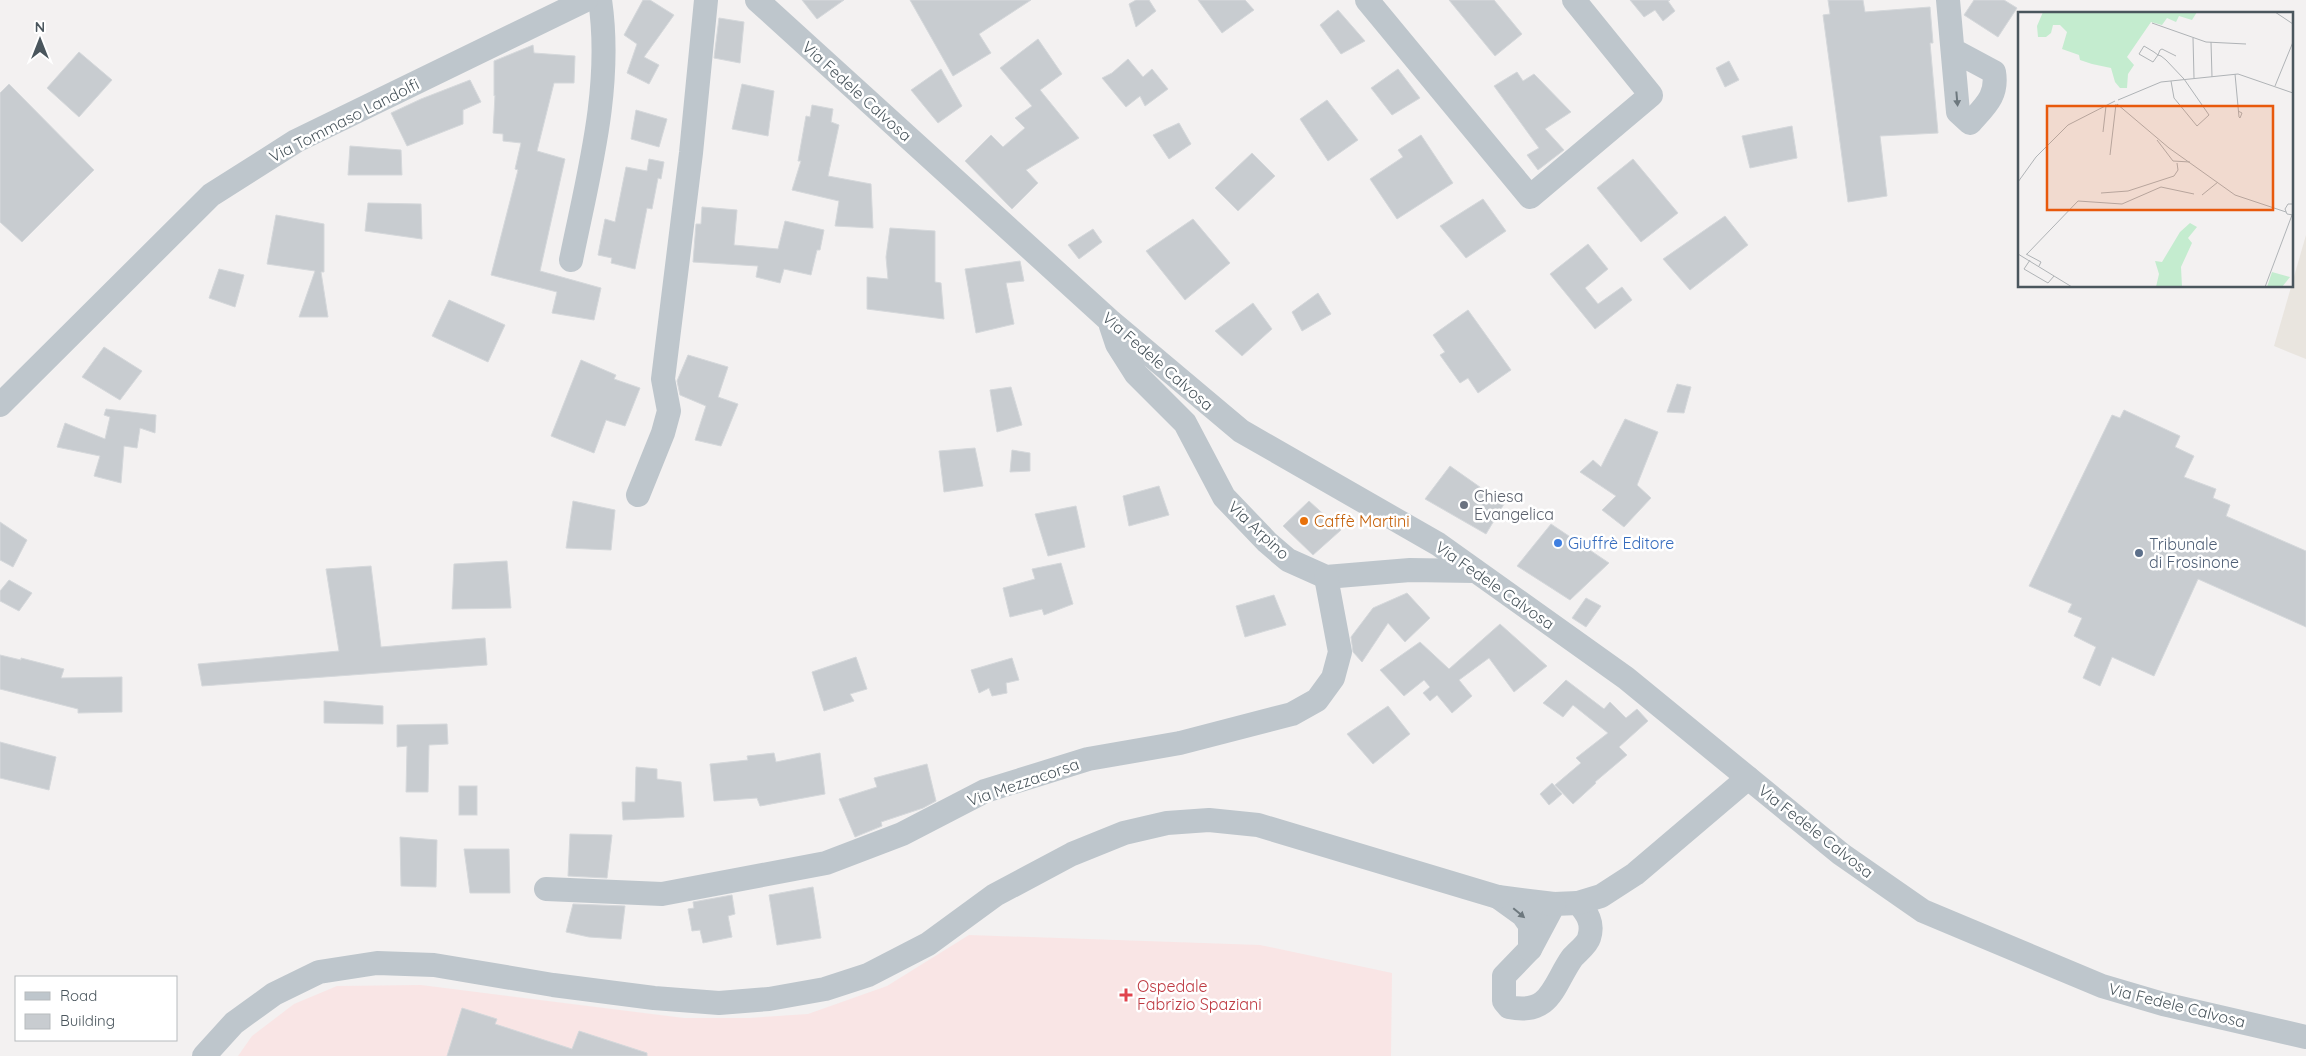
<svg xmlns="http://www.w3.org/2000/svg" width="2306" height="1056" font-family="Quicksand,sans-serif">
<rect width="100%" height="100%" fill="#f3f1f1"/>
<path fill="#e9e5df" d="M2306,235V359L2274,346Z"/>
<path fill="#f9e5e5" d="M969,935L1260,945L1392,973L1391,1056H238L252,1036L294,1004L337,986L421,985L684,1018H749L808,1014L887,986Z"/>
<g fill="#c8ccd0" stroke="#d5d8db">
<path d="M643,0H650L674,15L644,57L659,65L649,84L627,73L637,44L624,35Z"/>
<path d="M802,0H844L817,19Z"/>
<path d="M910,0H1031L979,34L991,53L953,76Z"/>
<path d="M1136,0H1149L1156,11L1136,27L1129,4Z"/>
<path d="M1198,0H1245L1254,10L1222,33Z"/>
<path d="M1449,0H1494L1522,34L1495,56Z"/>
<path d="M1630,0H1670L1668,1L1675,11L1663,21L1655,10L1644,17Z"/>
<path d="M1828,0H1863L1865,12L1930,7L1933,43H1930L1938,133L1880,136L1887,196L1848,202L1823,15L1830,14Z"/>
<path d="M1974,0H2004L2017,8L1998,37L1964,15Z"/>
<path d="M1338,10L1365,41L1341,54L1320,25Z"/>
<path d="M719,18L744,22L740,63L714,58Z"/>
<path d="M1038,39L1062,74L1040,90L1079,138L1026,170L1038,183L1012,209L965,161L991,135L1003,147L1025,128L1015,118L1032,106L1000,68Z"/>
<path d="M533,45L534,53L575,56L574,83H554L537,151L565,159L540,271L601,288L594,320L552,313L557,292L491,275L518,170L515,169L521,143L503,141V134L493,133L495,95L494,96V61Z"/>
<path d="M79,52L112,80L79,117L47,88Z"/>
<path d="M1128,59L1143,77L1152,69L1168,89L1145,106L1140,96L1126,107L1102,78L1112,73Z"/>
<path d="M1729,61L1739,80L1725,87L1716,68Z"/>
<path d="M941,69L962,106L938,123L911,90Z"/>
<path d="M1398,69L1420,98L1392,115L1371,88Z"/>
<path d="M1517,72L1523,81L1534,74L1571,112L1545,129L1564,150L1538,170L1527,155L1539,148L1494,86Z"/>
<path d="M470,80L481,102L463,110V124L407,146L391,113L421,99Z"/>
<path d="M9,84L94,170L22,242L0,222V93Z"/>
<path d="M742,84L774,91L768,136L732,129Z"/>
<path d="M1327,100L1358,140L1328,161L1300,119Z"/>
<path d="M812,105L833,109L831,122L839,125L828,176L871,184L873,228L835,226L839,201L792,190L801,161H798L806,116L810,117Z"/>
<path d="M636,110L667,119L659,147L631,139Z"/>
<path d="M1179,123L1191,144L1169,159L1153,135Z"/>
<path d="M1792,126L1797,158L1750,168L1742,136Z"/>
<path d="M1421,135L1453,183L1397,219L1370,179L1403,157L1398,150Z"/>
<path d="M350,146L401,150L402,175H348Z"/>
<path d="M1252,153L1275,176L1238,211L1215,188Z"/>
<path d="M649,159L664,162L661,179L658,178L652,209L647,208L635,269L611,263L612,258L598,255L605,219L615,222L626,167L647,171Z"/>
<path d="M1633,159L1678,213L1641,242L1597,188Z"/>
<path d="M1483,199L1506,231L1466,258L1440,226Z"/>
<path d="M368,203L421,204L422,239L365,231Z"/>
<path d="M702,207L737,210L734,245L778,249L785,221L824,230L820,250H817L811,275L784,269L780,283L756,277L758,266L693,262L696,224H701Z"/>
<path d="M276,215L324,224V272H321L328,317H299L315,271L267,264Z"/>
<path d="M1725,216L1748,245L1690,290L1663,259Z"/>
<path d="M1193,219L1230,263L1185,300L1146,251Z"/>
<path d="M890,228L935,231V282L941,283L944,319L867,309V277L888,279L886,257Z"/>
<path d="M1093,229L1102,242L1079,259L1068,245Z"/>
<path d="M1588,244L1608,269L1585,288L1598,304L1622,287L1632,300L1595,329L1550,274Z"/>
<path d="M1020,261L1024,281L1006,283L1014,324L976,333L965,269Z"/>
<path d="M219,269L244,275L235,307L209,298Z"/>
<path d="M1318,293L1331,314L1302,331L1292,312Z"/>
<path d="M449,300L505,325L488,362L432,336Z"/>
<path d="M1253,303L1272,329L1242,356L1215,331Z"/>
<path d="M1468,310L1511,370L1478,393L1468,378L1460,383L1440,355L1445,352L1433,335Z"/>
<path d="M104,347L142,371L120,400L82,377Z"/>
<path d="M688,355L728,367L718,397L738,404L721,446L695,440L706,406L680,395L677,381Z"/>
<path d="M581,360L616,375L614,379L640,388L625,426L606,420L594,453L551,436Z"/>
<path d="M1677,384L1691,387L1684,413L1667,412Z"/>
<path d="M1011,387L1022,425L997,432L990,390Z"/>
<path d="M106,409L156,415L155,433L140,428L137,448L124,446L121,483L94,476L100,456L57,447L65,423L105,439L110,417L104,415Z"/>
<path d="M2124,410L2180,436L2175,447L2194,456L2184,477L2216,489L2213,498L2230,505L2226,516L2306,551V627L2198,579L2154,676L2112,657L2100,686L2083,678L2096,647L2074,636L2082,618L2068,612L2072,604L2029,586L2112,415L2120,418Z"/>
<path d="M1625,419L1658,432L1637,485L1651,498L1624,527L1602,510L1616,496L1580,472L1593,460L1601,467Z"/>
<path d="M975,448L983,486L944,492L939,451Z"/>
<path d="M1012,450L1030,453V471L1010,472Z"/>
<path d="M1450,466L1504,504L1486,534L1425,499Z"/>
<path d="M1159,486L1169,515L1129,526L1123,496Z"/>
<path d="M573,501L615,510L611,550L566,548Z"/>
<path d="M1309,501L1341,530L1313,555L1283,526Z"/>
<path d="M1076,506L1085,547L1048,556L1035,514Z"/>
<path d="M0,522L27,540L13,567L0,560Z"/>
<path d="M1551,524L1609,563L1570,600L1517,566Z"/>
<path d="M507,561L511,608L452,609L454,564Z"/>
<path d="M1061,563L1073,604L1044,615L1042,609L1010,617L1003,588L1035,579L1032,569Z"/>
<path d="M371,566L381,647L485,638L487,665L202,686L198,664L339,651L326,569Z"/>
<path d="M9,580L32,593L19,611L0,601V591Z"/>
<path d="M1407,593L1430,618L1405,642L1388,623L1362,662L1353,652L1351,637L1373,608Z"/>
<path d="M1274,595L1286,625L1245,637L1236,606Z"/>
<path d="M1586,598L1601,606L1586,627L1572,618Z"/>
<path d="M1500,624L1547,666L1514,692L1489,658L1459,680L1472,696L1452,713L1437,695L1430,701L1423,693L1430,687L1424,680L1404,696L1380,670L1420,642L1449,669Z"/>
<path d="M0,655L21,660V658L64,669L61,678L122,677V712L78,713V709L0,689Z"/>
<path d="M856,657L867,689L850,694L854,701L824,711L812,672Z"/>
<path d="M1012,658L1019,680L1006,683L1007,693L992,696L989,688L979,693L971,670Z"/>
<path d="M1566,680L1604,709L1610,702L1626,718L1637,709L1648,721L1619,747L1627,755L1595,782L1596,783L1573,804L1555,785L1581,763L1576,758L1608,733L1573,705L1563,717L1543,703Z"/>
<path d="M324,701L383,706V724L324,723Z"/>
<path d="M1388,706L1410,734L1373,764L1347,734Z"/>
<path d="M447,724L448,744L429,745L428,792H406L407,746L397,747V725Z"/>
<path d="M0,742L56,757L49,790L0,778Z"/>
<path d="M774,753L776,762L820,753L825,794L760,806L757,798L714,801L710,764L748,760L747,756Z"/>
<path d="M927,764L936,801L923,808L881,822L882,826L855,837L839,799L877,787L874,778Z"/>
<path d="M636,767L657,769V779L681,782L684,817L623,820L622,802H635Z"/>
<path d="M1552,783L1562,794L1549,805L1540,794Z"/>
<rect x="459" y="786" width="18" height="29"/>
<path d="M570,834L612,835L607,878L568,876Z"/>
<path d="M400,837L437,840L436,887L401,886Z"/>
<path d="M464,849H509L510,893H470Z"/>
<path d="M813,887L821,938L777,945L769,895Z"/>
<path d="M732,895L735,914L728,916L732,937L703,943L700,930L692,931L688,909L694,908L693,902Z"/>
<path d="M573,904L625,906L621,939L589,937L566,932Z"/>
<path d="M462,1008L497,1019L495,1024L572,1049L579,1031L647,1053V1056H447Z"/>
</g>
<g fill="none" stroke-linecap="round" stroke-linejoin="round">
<g stroke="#bec6cc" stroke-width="24">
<path d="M757,0L1109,320L1241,431L1438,544L1626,678L1841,854L1923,911L2102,986L2163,1004L2306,1037"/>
<path d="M1367,0L1530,197L1651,95L1574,0"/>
<path d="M1948,0L1958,112L1970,123C1985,106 1998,96 1994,72L1953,50"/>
<path d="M571,260C588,176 613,87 600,0"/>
<path d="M1111,326L1117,344L1136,374L1185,423L1224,497L1267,542L1288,560L1326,577L1410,570L1475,571"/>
<path d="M0,405L211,195L296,141L586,0"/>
<path d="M638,495L663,433L669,411L663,379L691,153L706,0"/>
<path d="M546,889L662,894L826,863L902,834L985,791L1088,759L1180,743L1292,714L1317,700L1333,678L1340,652L1326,577"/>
<path d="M1578,903C1587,913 1594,923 1589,938C1587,945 1577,952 1572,958C1553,985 1551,1016 1509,1007L1504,1001V976L1530,949L1554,904Z"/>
<path d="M1578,903L1601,896L1635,874L1748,778"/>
<path d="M1530,949V925L1523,915L1498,897L1554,904"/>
<path d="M204,1056L234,1023L274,994L319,972L377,963L434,965L553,985L654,998L719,1003L769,999L825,989L868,975L928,944L995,895L1072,854L1124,833L1167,823L1209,820L1258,825L1498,897"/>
</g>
</g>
<defs><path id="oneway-solid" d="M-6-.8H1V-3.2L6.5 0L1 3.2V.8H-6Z" transform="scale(1.25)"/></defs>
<g fill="#6d787e">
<use href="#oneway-solid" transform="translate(1957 99) rotate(85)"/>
<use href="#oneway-solid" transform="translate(1519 913) rotate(40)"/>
</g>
<circle fill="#6b7280" stroke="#fff" stroke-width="2" cx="1464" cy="505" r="5"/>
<circle fill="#e8710a" stroke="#fff" stroke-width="2" cx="1304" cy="521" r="5"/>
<circle fill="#3f7fe0" stroke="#fff" stroke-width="2" cx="1558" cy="543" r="5"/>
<circle fill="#5c6f8a" stroke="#fff" stroke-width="2" cx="2139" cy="553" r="5"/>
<path fill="#e0444e" stroke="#fff" stroke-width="2" d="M1123.5 987.5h5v5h5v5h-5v5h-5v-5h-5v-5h5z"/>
<g text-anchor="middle" stroke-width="5" stroke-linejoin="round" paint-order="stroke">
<g font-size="16" fill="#4a565d" stroke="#fff">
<text transform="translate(857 91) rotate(42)" y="6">Via Fedele Calvosa</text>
<text transform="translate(344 120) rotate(-27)" y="6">Via Tommaso Landolfi</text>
<text transform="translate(1158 361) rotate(41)" y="6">Via Fedele Calvosa</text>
<text transform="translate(1259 530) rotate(43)" y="6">Via Arpino</text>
<text transform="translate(1495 585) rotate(35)" y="6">Via Fedele Calvosa</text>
<text transform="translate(1023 782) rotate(-19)" y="6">Via Mezzacorsa</text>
<text transform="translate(1816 831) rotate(38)" y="6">Via Fedele Calvosa</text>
<text transform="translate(2177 1005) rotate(14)" y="6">Via Fedele Calvosa</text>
</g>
<g font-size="16" fill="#5b616d" stroke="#fff" text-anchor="start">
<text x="1474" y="502">Chiesa<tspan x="1474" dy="18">Evangelica</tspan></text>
</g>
<g font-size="16" fill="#c56008" stroke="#fff" text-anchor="start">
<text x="1314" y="527">Caffè Martini</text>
</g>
<g font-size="16" fill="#366cbe" stroke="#fff" text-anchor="start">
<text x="1568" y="549">Giuffrè Editore</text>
</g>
<g font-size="16" fill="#4e5e75" stroke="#fff" text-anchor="start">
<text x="2149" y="550">Tribunale<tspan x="2149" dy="18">di Frosinone</tspan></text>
</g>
<g font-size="16" fill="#be3a42" stroke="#fff" text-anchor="start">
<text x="1137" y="992">Ospedale<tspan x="1137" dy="18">Fabrizio Spaziani</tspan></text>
</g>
</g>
<g transform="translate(2018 12)">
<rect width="275" height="275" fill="#f3f1f1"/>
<path d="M25,0H179L174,8L161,4L158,10L149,6L144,13L133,10L109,45L116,53L110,62L109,76H102L97,70L93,56L74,52L62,48L61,43L44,37L49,20L42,13H35L33,21L28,25H20L19,14ZM172,211L179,215L170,226L174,231L163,255L164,275H138L141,262L137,249L144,250L162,220ZM254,260L272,265L264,275H249Z" fill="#c4eccf"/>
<path fill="none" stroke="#afb3b6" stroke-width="1" d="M257,0L275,12M134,11L188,30L228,32M175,26L176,66M193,30L194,65M217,62L221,105L222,106L224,101L220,99M153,69L156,86L179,114L191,103L166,67L148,48L143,44L140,43L136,40L126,34L121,42L135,50L140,43L142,38L144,37L158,44M257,74L275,30M100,88L143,70L220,62L275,81M99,92L151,136L217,183L268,200M85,120L88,94M139,128L155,149L172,150M92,143L98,92M0,170L18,145L50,113L97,89M83,181L110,179L156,164L160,158L159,151M184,183L200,170M275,192H270L267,197L269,202L275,203M0,242L54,275M8,242L23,250L21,254M9,242L60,189L104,192L143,175L176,182M12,248L6,257L30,271L36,264M247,275L274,203"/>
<path fill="#e8590c" fill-opacity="0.15" stroke="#e8590c" stroke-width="2.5" d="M29,94H255V198H29Z"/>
<rect width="275" height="275" fill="none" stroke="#4a565d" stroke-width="2.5"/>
</g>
<rect x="15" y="976" width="162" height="65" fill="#ffffff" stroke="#b7bbbe"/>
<rect x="25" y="992" width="25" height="8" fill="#bec6cc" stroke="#b7bbbe"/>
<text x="60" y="1001" font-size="15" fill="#4a565d">Road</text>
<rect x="25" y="1014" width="25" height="15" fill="#c8ccd0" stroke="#b7bbbe"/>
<text x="60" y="1026" font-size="15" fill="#4a565d">Building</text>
<g transform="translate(40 40)" stroke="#ffffff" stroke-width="4" paint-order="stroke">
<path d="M0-4L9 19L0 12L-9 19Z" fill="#4a565d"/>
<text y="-8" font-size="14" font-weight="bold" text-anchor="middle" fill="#4a565d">N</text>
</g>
</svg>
